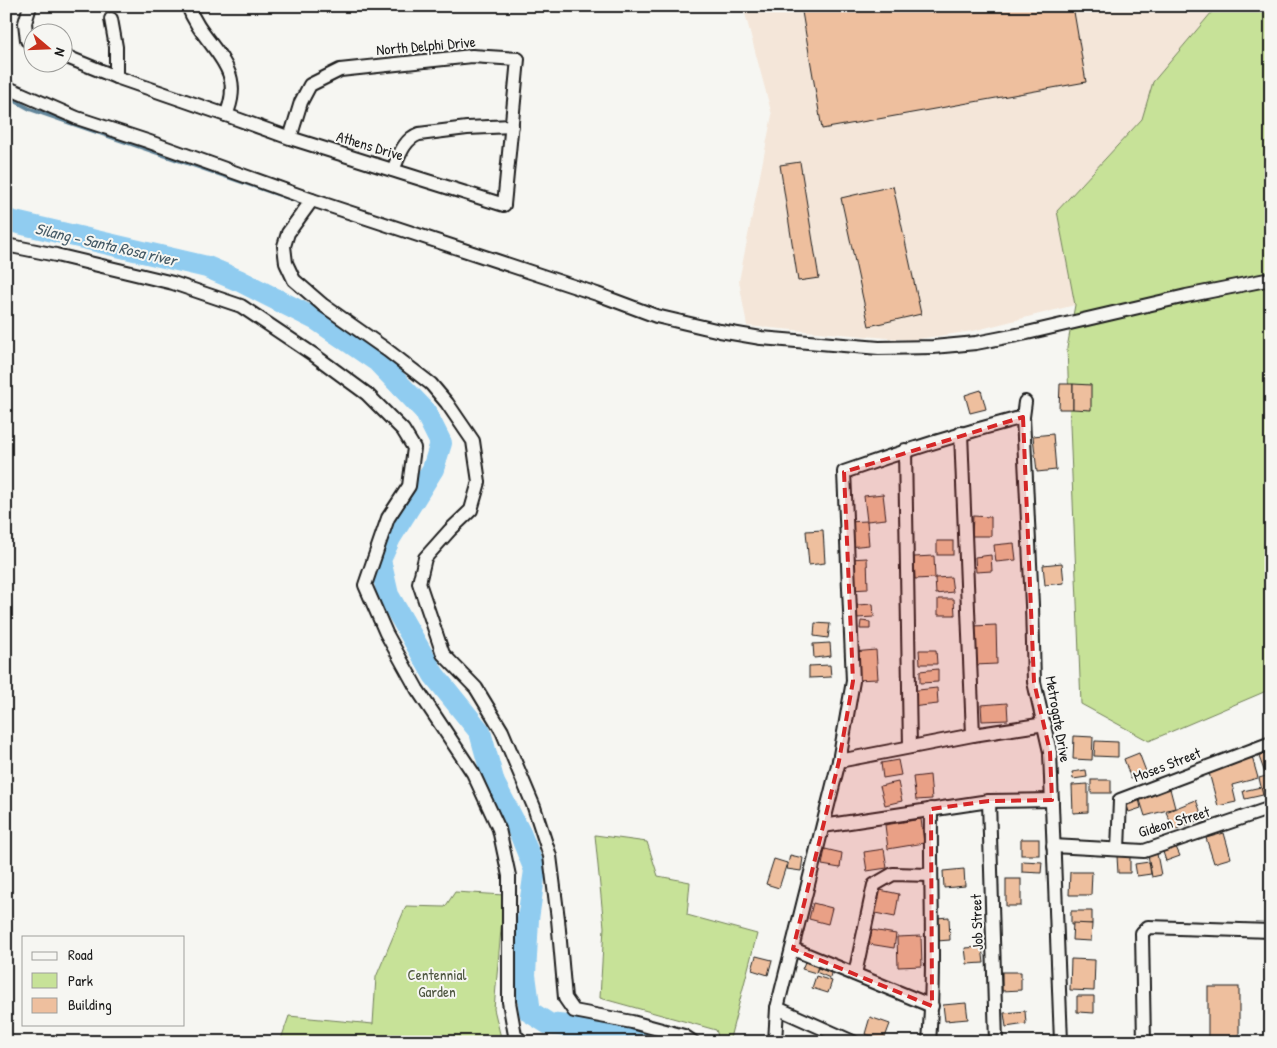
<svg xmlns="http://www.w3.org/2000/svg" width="1277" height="1048" font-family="'Patrick Hand',sans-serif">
<rect width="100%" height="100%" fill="#f6f6f2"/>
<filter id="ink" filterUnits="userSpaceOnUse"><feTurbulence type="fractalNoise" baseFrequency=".02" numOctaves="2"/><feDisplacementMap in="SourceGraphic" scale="10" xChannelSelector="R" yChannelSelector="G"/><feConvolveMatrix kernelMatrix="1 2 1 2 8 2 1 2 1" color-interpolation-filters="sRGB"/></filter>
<g filter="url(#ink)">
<path fill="#f4e6d9" d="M743,6H1217L1153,82L1142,119L1057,211L1075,305L973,331L911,340L747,326L739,281L772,115Z"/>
<g fill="#c7e298" stroke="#727f5a">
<path d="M1217,6H1271V689L1149,741L1081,704L1067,348L1075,305L1057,211L1142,119L1153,82Z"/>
<path d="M595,835L647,842L658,876L690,882L687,915L757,934L729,1042H720L716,1030L600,998L604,927Z"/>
<path d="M455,892L504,895L494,1009L502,1042H280L289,1016L373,1024L376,977L406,906L445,907Z"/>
</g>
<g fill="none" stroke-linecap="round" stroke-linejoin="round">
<path stroke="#62869b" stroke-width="4" d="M6,96L30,109L306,204"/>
<path stroke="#90ccf0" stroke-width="22" d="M6,220L207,267L240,281L317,320L377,361L425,411L441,443L433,469L390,538L380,560L388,595L434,675L480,732L494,783L520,833L535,870L528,919L525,975L530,1012L549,1024L659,1036L666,1042"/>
</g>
<g fill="#eebf9e" stroke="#1c1c1c">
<path d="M801,6H1073L1086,82L822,129Z"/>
<path d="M800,162L819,278L798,281L780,165Z"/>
<path d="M893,186L921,314L869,326L841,198Z"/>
<path d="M1060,384H1073V409H1059Z"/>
<path d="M1073,384L1091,385V410L1073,409Z"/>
<path d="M981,390L986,409L970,413L965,395Z"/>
<path d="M1053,434L1056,470L1037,472L1033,436Z"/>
<path d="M883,494L886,519L867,521L864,496Z"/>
<path d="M973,516L991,517V536H972Z"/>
<path d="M867,521L869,545L849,547L847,522Z"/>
<path d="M823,530L825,563L809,565L806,531Z"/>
<rect x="937" y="541" width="16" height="14"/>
<path d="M1014,543L1016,560L996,562L994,545Z"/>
<path d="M991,555L992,571L976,572L975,557Z"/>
<path d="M934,556L935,578L915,579L914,557Z"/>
<path d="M867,558L868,589L850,590L849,559Z"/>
<path d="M1062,563L1064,583L1045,585L1043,565Z"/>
<path d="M951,577L953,592L936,594L935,578Z"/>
<path d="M938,599H954L955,615H938Z"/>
<path d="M873,604L874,617L857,618V605Z"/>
<path d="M861,621L870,622V629H860Z"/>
<path d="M815,623L830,624L828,638L814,636Z"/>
<path d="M996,625L997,664L974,665L973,626Z"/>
<path d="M830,643L831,656L814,658L813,644Z"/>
<path d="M876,650L878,679L855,680L853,652Z"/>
<path d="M919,650H936L937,664H920Z"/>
<path d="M830,665L831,677L809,678V666Z"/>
<path d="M938,669V682L920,683V671Z"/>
<path d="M937,688L938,704L911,707L909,691Z"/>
<path d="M1007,703L1008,720L982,721L981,705Z"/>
<path d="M1074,736L1093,737L1092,760L1073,759Z"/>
<path d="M1095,741L1118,742V757L1094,756Z"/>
<path d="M1271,749V771L1265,773L1258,754Z"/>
<path d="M1139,753L1147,774L1131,779L1124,759Z"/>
<path d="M1252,757L1258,778L1232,785L1236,802L1218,806L1208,769Z"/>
<path d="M898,760L901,775L883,778L881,763Z"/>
<path d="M1086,770L1087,777L1073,779L1072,772Z"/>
<path d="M930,775L932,799L916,800L913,777Z"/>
<path d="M1266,776L1270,793L1263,795L1259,778Z"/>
<rect x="1091" y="780" width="20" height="13"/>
<path d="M898,782L902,801L885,805L880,786Z"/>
<path d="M1088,784V812L1073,813L1072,785Z"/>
<path d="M1169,785L1175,808L1145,816L1138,794Z"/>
<path d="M1261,787L1263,795L1245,799L1243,791Z"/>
<path d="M1138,794L1141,808L1129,812L1125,799Z"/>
<path d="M1196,800L1203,818L1174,830L1166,812Z"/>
<path d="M921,819L924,843L888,849L885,825Z"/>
<path d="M1224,833L1231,858L1214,863L1206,838Z"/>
<rect x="1021" y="839" width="18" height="16"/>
<path d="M1176,847L1180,856L1166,861L1163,852Z"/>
<path d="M825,849L842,853L840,868L822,865Z"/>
<path d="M884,849L887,868L867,871L864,852Z"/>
<path d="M1157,854L1161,875L1152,877L1148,855Z"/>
<path d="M790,855L803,858L801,871L787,869Z"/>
<path d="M1130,855V873H1118L1117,856Z"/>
<path d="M774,859L787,863L779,888L766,884Z"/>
<path d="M1022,861L1042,862L1041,873L1022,872Z"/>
<path d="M1149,862L1151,874L1137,876L1135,864Z"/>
<path d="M964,869L965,886L944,888L943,871Z"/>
<path d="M1070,872H1092L1091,895H1069Z"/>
<rect x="1006" y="879" width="15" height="27"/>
<path d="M880,890L899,894L895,917L875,913Z"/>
<path d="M813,903L832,908L828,924L809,919Z"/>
<path d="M1071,911H1092V924L1071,925Z"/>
<path d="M949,917L950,940L937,941L936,918Z"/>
<path d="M1073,923L1092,924L1091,941L1072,940Z"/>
<path d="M872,930L896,934L894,948L869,944Z"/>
<path d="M921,936L922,966L898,967L897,937Z"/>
<path d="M982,947L984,963L967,964L965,948Z"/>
<path d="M756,956L772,960L768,975L752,970Z"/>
<path d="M1071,959L1095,960L1094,991L1070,990Z"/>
<path d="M805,962L818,966L816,973L802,969Z"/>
<path d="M818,968L831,973L830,978L816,972Z"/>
<path d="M1002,972H1021V990L1002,991Z"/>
<path d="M816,976L832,981L828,993L812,988Z"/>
<rect x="1208" y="987" width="31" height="55"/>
<path d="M1077,996H1094V1013L1077,1012Z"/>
<path d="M966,1003L968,1019L945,1021L943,1005Z"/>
<path d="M1025,1011L1026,1024L1006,1027L1004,1013Z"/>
<path d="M870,1017L890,1024L884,1040L865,1034Z"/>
</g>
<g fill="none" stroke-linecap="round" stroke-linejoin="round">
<g stroke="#1c1c1c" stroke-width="16">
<g id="minor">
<path d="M30,6L25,23L27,40L32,43"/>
<path d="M111,19L116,47V77"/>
<path d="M62,55L116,77L226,115C248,65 203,48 188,6"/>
<path d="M6,87L77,118L147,141L312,200L597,294L656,316L720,331L761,338L879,348L933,347L976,343L1027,333L1186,296L1271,279"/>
<path d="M226,115L290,138L504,205L518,59L472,56L340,70L310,85L301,102L290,138"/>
<path d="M393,170C399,156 404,139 419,134L467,128L512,126"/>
<path d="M312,200L288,233L284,246L286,263L294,280L323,305L387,350L431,384L447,403L473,441L479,482L471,510L450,530L425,558L419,583L443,654L476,688L502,731L534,807L550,856L558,919L565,998L574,1011L632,1022L684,1036L693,1042"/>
<path d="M6,245L56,255L173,283L241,306L314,355L367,394L403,430L414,448L409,486L388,518L365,585L386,633L417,689L473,773L499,829L509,876V1002L515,1035L522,1042"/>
<path d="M1025,402L1023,417L1032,605L1034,682L1050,752L1061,1042"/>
<path d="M961,433L973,735"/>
<path d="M905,450L910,747"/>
<path d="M839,761L973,735L1045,724"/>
<path d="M989,801L996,1042"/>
<path d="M823,826L989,801L1052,800"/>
<path d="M1053,846L1144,851L1271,808"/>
<path d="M1118,849L1120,800L1271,743"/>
<path d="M793,949L932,1006"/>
<path d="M855,974L874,885L893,874L930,875"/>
<path d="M777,1008L853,1042"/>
<path d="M775,1042L777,1008L839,761L853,681L844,472C903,451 962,433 1023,417"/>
<path d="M929,1042C935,965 930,887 931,809"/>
<path d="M1144,1042L1142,933L1148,927L1271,931"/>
</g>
</g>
<use href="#minor" stroke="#f6f6f2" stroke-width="12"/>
</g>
</g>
<path fill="#d62828" fill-opacity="0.2" stroke="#d62828" stroke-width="4" stroke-dasharray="10 6" stroke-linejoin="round" d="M1023,417L1034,682L1050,752L1052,800L989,801L931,809L932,1006L793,949L839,761L853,681L844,472Z"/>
<g text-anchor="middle" stroke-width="4" stroke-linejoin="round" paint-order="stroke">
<g font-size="15" fill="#1c1c1c" stroke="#f6f6f2">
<text transform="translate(426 46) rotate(-5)" y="5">North Delphi Drive</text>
<text transform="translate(370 146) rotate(17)" y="5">Athens Drive</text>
<text transform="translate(1058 719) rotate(80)" y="5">Metrogate Drive</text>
<text transform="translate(1167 765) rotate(-21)" y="5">Moses Street</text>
<text transform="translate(1174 822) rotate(-17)" y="5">Gideon Street</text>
<text transform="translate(977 922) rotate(-92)" y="5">Job Street</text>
</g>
<g font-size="15" fill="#4f5741" stroke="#f6f6f2">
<text x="437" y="980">Centennial<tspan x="437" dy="17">Garden</tspan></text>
</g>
<g font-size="16" font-style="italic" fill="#455a66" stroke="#f6f6f2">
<text transform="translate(106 244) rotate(13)" y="6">Silang - Santa Rosa river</text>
</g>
</g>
<rect width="1277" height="1048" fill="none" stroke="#f6f6f2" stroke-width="25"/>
<rect x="12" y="12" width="1252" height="1023" fill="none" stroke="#1c1c1c" stroke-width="2" filter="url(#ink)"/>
<rect x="22" y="936" width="162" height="90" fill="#f6f6f2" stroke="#9f9f9c"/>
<rect x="32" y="952" width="25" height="8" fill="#f6f6f2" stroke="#9f9f9c"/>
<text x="68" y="960" font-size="15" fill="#1c1c1c">Road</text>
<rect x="32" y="973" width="25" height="15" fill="#c7e298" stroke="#9f9f9c"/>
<text x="68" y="986" font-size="15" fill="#1c1c1c">Park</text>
<rect x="32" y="998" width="25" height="15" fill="#eebf9e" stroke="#9f9f9c"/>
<text x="68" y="1010" font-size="15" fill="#1c1c1c">Building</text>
<g transform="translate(48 48) rotate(109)"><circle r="24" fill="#f6f6f2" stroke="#9f9f9c"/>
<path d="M0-4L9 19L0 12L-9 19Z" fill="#c8321e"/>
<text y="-8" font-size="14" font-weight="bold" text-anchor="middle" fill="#1c1c1c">N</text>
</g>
</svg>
